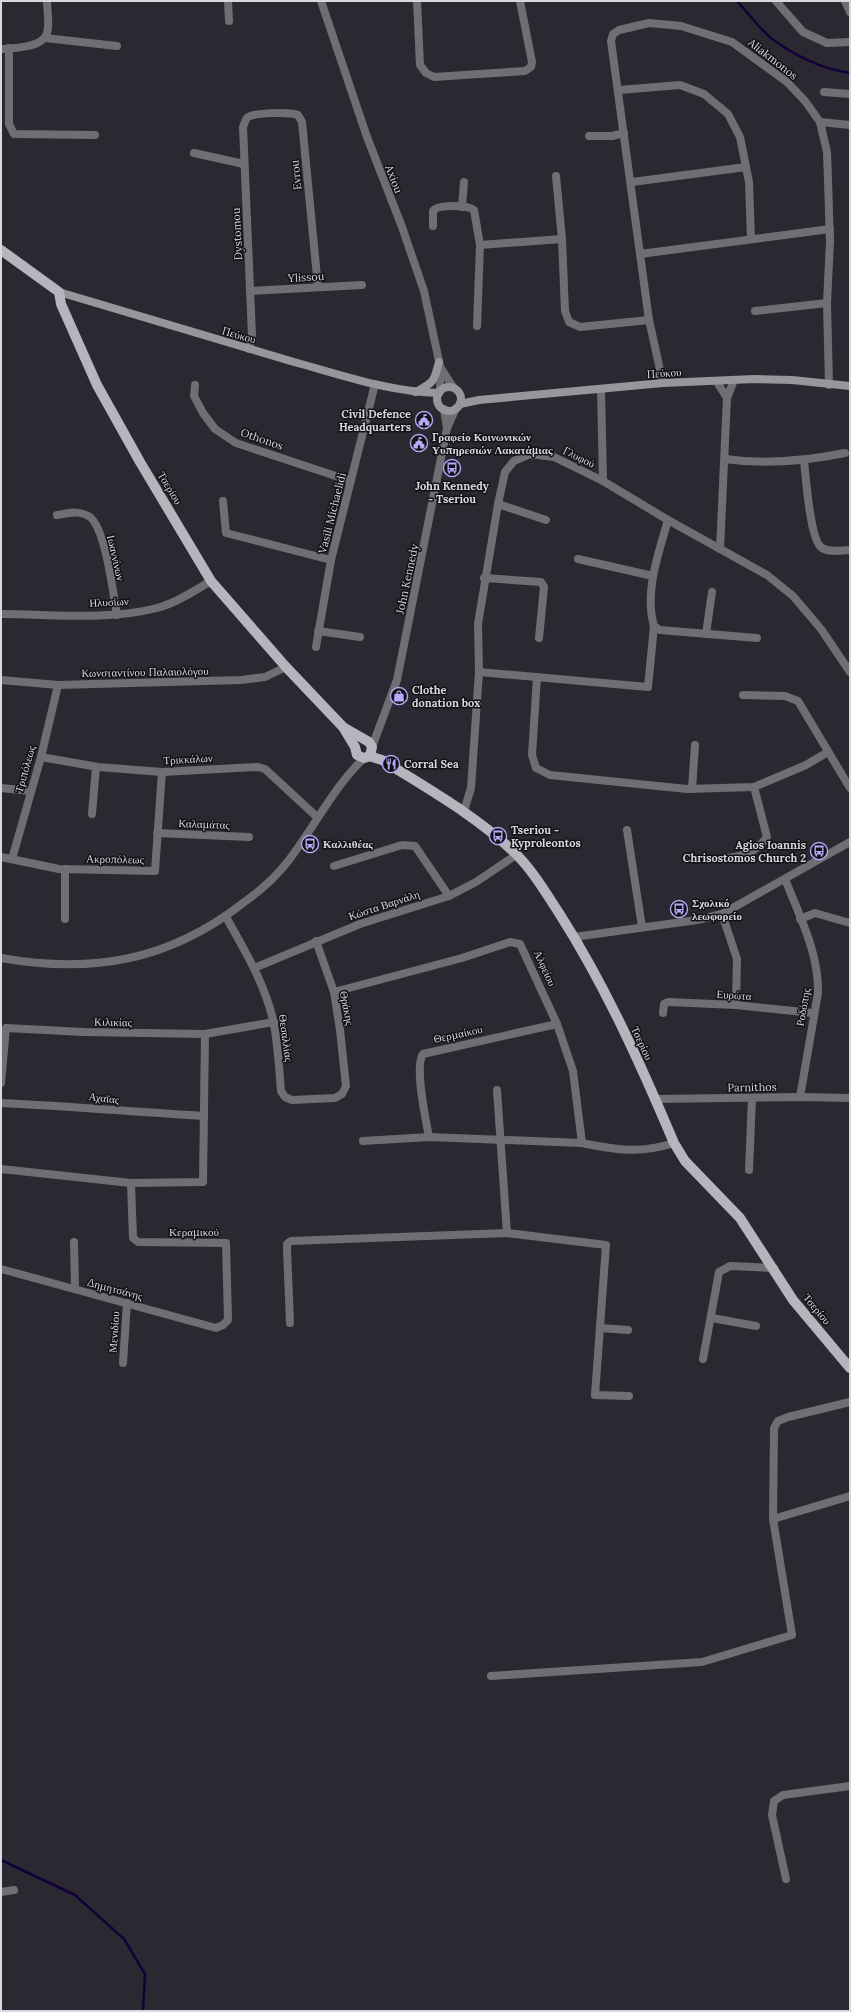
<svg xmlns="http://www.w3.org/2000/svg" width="851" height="2012" font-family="Lora,serif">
<rect width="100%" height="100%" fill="#2a2931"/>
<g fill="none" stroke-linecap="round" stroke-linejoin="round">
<g stroke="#130039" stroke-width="2.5">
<path d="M737,1C748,13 759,28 771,38C793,55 822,69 850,73"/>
<path d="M1,1860L75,1895L124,1939L145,1974L143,2011"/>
</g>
<g stroke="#6f6f73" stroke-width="8">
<path d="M228,1L229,21"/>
<path d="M321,1L367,137L402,227L424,291L440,366V391"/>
<path d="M417,1L420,65L426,73L434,77L525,71L531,67L532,62L520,1"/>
<path d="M776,1L803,32L827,43L850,42"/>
<path d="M845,1L850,12"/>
<path d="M45,38L117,46"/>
<path d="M9,48V124L14,134L95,135"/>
<path d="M1,49C13,48 43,48 47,33C50,24 47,11 47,1"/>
<path d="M619,90L680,85L704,94L728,114L740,137L749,182L751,239"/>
<path d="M824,92L850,94"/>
<path d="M820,122L850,125"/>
<path d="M589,136H612L624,133"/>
<path d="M194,153L244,164"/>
<path d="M556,176L562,239L565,311L569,322L580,327L649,320"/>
<path d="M632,182L746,167"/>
<path d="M462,207L464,182"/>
<path d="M433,226V211C438,204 468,205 474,210L480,245L477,326"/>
<path d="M480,245L562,239"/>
<path d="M640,254L830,229"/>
<path d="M250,291L362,285"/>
<path d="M755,311L827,303"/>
<path d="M249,349L252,335L243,127C244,125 245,120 247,118C253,112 290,112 298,115L302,122L318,287"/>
<path d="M440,367L453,387"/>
<path d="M717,382L727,398"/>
<path d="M663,383L649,320L611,41L613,34L619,30L649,23L681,26L732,42L787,82L805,101L820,122L827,152L830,241L827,303L829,385"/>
<path d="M195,385L194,396L203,413L215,429L236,443L351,481"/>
<path d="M601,390L603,481"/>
<path d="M725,459C766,465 805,461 845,453"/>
<path d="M804,461C806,477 810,541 822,548C830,553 842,550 850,550"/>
<path d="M223,501L226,533L331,560"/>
<path d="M498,504L546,520"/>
<path d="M57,515C69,513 80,510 90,517C106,530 113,594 117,615"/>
<path d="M720,549L727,398L734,380"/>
<path d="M578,559L653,576"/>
<path d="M484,578L541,582L544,587L539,638"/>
<path d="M1,614C52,614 107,621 157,608C176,603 194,591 211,581"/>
<path d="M654,626L660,630L757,638"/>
<path d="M318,631L360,637"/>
<path d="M706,634L712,592"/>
<path d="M316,647L331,560L375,384"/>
<path d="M479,672L648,687L654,626C644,592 659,552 668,520"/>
<path d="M537,677L532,755L536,768L550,775L687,789L754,787L806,765L828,752"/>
<path d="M1,680L58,685L241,680L265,677L286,667"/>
<path d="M743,695L785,696L798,701L850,788"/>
<path d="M41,757L98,767L162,772L258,767L265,769L317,817"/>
<path d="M1,788L31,791"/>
<path d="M692,789L695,745"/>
<path d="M464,811L471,788L479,672L478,624L498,504L505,472L514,461L530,454L554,457L603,481L668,520L767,575L793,596L821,629L850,672"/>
<path d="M92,814L96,767"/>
<path d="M627,830L642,927"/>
<path d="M157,833L249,837"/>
<path d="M1,857L59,869L155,871L162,772"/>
<path d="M12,859L41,757L58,685"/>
<path d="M722,859C744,856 753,855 767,837L754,787"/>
<path d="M334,866L402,845L415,846L449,896"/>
<path d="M785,879C799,915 819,953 818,993L800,1097"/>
<path d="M722,914L737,959L736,1005"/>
<path d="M226,917C244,949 265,984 273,1020C278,1043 279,1068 281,1091L285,1097L292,1100L335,1098L342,1094L346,1086L340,1030L334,992L316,941"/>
<path d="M65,919V869"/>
<path d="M800,919L815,913L850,923"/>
<path d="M574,937L697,920L722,914L850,842"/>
<path d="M254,968L360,924L449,896L476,882L516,855"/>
<path d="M334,992L462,958L510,942L520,944L557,1024L573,1071L582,1143"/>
<path d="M663,1013L664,1004L668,1002L736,1005L813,1013"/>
<path d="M1,1083L6,1028L84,1032L205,1034L274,1022"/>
<path d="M497,1090L507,1233"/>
<path d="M655,1099L800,1097L850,1098"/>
<path d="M1,1103C69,1106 136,1112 204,1116"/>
<path d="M429,1137C426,1120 414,1067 423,1054L557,1024"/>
<path d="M363,1141L429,1137L582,1143C616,1150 640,1154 674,1143"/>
<path d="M1,1169L131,1183L203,1182L205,1034"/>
<path d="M749,1170L752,1098"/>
<path d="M74,1242L75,1289"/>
<path d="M1,1269L216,1328L223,1325L228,1320L226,1243L138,1242L133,1238L131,1183"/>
<path d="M712,1318L756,1326"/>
<path d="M290,1323L287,1249V1244L291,1241L507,1233L606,1245L595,1395L629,1396"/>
<path d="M600,1328L628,1330"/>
<path d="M703,1359L719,1272L730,1266L774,1268"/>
<path d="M123,1363L127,1303"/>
<path d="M773,1519L850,1496"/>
<path d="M491,1676L702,1662L792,1635L773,1519L774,1428L778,1421L788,1417L850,1402"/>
<path d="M786,1879L772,1815L774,1801L783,1795L850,1786"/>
<path d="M1,1892L14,1890"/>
</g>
<g stroke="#6f6f73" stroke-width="8">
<path d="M444,409L447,428"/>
<path d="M372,747L397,680L447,428L456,408"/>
<path d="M1,958C92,974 169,961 243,903C260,891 276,877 289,860C315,826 333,788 364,758"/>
</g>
<g stroke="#97969d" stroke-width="8">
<path d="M59,292C138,315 216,339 294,362C342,375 389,392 439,393"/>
<circle cx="449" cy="399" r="12"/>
<path d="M416,392C434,382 434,382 439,362"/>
<path d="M460,404L479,400L663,383L754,379L792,380L850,386"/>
</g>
<g stroke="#b5b5bd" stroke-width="10">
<path d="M1,250L59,292L61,304L97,385L140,462L211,581L286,667L343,727L355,747L357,755L364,758L370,756L372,747L369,742L343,727"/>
<path d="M369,756L382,760C428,789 477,816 516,854C533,871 546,893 559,913C605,985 641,1065 674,1143L685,1161L740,1218L793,1300L850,1368"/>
</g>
</g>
<defs>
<g id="civic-ring" transform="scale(0.9)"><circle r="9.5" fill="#121216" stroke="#b4acf9" stroke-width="1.5"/><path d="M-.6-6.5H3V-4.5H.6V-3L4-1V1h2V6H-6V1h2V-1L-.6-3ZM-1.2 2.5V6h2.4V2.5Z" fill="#b4acf9"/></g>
<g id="bus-ring" transform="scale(0.9)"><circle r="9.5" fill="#121216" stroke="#b4acf9" stroke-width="1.5"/><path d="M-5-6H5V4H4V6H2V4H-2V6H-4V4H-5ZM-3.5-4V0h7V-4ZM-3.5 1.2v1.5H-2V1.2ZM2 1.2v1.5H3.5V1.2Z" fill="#b4acf9"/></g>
<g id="shop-ring" transform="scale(0.9)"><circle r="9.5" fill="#121216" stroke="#b4acf9" stroke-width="1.5"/><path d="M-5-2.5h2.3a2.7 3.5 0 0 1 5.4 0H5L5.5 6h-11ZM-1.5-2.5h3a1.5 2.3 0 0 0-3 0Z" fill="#b4acf9"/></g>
<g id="restaurant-ring" transform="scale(0.9)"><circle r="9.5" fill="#121216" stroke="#b4acf9" stroke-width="1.5"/><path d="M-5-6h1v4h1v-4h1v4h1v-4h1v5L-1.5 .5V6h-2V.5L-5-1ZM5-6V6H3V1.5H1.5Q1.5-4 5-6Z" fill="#b4acf9"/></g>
</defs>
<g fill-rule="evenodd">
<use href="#civic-ring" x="424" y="420"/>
<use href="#civic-ring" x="419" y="443"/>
<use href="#bus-ring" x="452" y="468"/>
<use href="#shop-ring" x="399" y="696"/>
<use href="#restaurant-ring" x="391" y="764"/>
<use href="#bus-ring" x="498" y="836"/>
<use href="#bus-ring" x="310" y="844"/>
<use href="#bus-ring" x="819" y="851"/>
<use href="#bus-ring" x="679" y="909"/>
</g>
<g text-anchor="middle" stroke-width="3" stroke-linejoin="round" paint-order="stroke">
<g font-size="11" fill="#d8d8dd" stroke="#121216">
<text transform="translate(773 59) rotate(38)" y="4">Aliakmonos</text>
<text transform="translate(296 175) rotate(-96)" y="4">Evrou</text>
<text transform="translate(394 179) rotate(69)" y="4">Axiou</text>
<text transform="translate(237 234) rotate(-93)" y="4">Dystomou</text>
<text transform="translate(306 277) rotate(-4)" y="4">Ylissou</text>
<text transform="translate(239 335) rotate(16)" y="4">Πεύκου</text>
<text transform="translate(664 373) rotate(-4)" y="4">Πεύκου</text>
<text transform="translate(262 439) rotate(19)" y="4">Othonos</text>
<text transform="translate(579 457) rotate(26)" y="4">Γλυφού</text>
<text transform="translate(170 488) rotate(59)" y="4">Τσερίου</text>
<text transform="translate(332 513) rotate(-76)" y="4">Vasili Michaelidi</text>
<text transform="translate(116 558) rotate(77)" y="4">Ιωαννίνων</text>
<text transform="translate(407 579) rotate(-78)" y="4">John Kennedy</text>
<text transform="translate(109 602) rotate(-3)" y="4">Ηλυσίων</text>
<text transform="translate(145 672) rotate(-1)" y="4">Κωνσταντίνου Παλαιολόγου</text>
<text transform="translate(188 759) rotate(-3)" y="4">Τρικκάλων</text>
<text transform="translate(25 769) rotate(-74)" y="4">Τριπόλεως</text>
<text transform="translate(204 824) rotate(2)" y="4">Καλαμάτας</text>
<text transform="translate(115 859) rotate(1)" y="4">Ακροπόλεως</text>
<text transform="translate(384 905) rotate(-18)" y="4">Κώστα Βαρνάλη</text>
<text transform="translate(545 968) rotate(66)" y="4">Αλφείου</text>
<text transform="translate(734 995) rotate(4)" y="4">Ευρώτα</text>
<text transform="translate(803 1007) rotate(-80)" y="4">Ροδόπης</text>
<text transform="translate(347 1008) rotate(79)" y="4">Θράκης</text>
<text transform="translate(113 1022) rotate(1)" y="4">Κιλικίας</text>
<text transform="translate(458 1034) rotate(-12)" y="4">Θερμαίκου</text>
<text transform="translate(286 1038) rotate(82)" y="4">Θεσαλλίας</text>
<text transform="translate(642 1043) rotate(65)" y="4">Τσερίου</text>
<text transform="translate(752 1087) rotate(-1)" y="4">Parnithos</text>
<text transform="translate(104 1098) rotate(7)" y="4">Αχαϊας</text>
<text x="194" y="1236">Κεραμικού</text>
<text transform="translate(115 1289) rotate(15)" y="4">Δημητσάνης</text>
<text transform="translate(817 1309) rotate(50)" y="4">Τσερίου</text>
<text transform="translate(114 1332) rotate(-86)" y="4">Μενιδίου</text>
</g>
<g font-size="11" font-weight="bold" fill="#d8d8dd" stroke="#121216" text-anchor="start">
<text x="411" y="418" text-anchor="end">Civil Defence<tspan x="411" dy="13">Headquarters</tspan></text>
<text x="432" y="441">Γραφείο Κοινωνικών<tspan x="432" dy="13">Υυπηρεσιών Λακατάμιας</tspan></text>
<text x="452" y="490" text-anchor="middle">John Kennedy<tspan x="452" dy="13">- Tseriou</tspan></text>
<text x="412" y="694">Clothe<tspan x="412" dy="13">donation box</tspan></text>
<text x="404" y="768">Corral Sea</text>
<text x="511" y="834">Tseriou -<tspan x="511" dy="13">Kyproleontos</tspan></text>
<text x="323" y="848">Καλλιθέας</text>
<text x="806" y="849" text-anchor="end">Agios Ioannis<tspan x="806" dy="13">Chrisostomos Church 2</tspan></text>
<text x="692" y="907">Σχολικό<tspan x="692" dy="13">λεωφορείο</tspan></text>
</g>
</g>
<rect width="851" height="2012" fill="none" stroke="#d8d8dd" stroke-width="4"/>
</svg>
